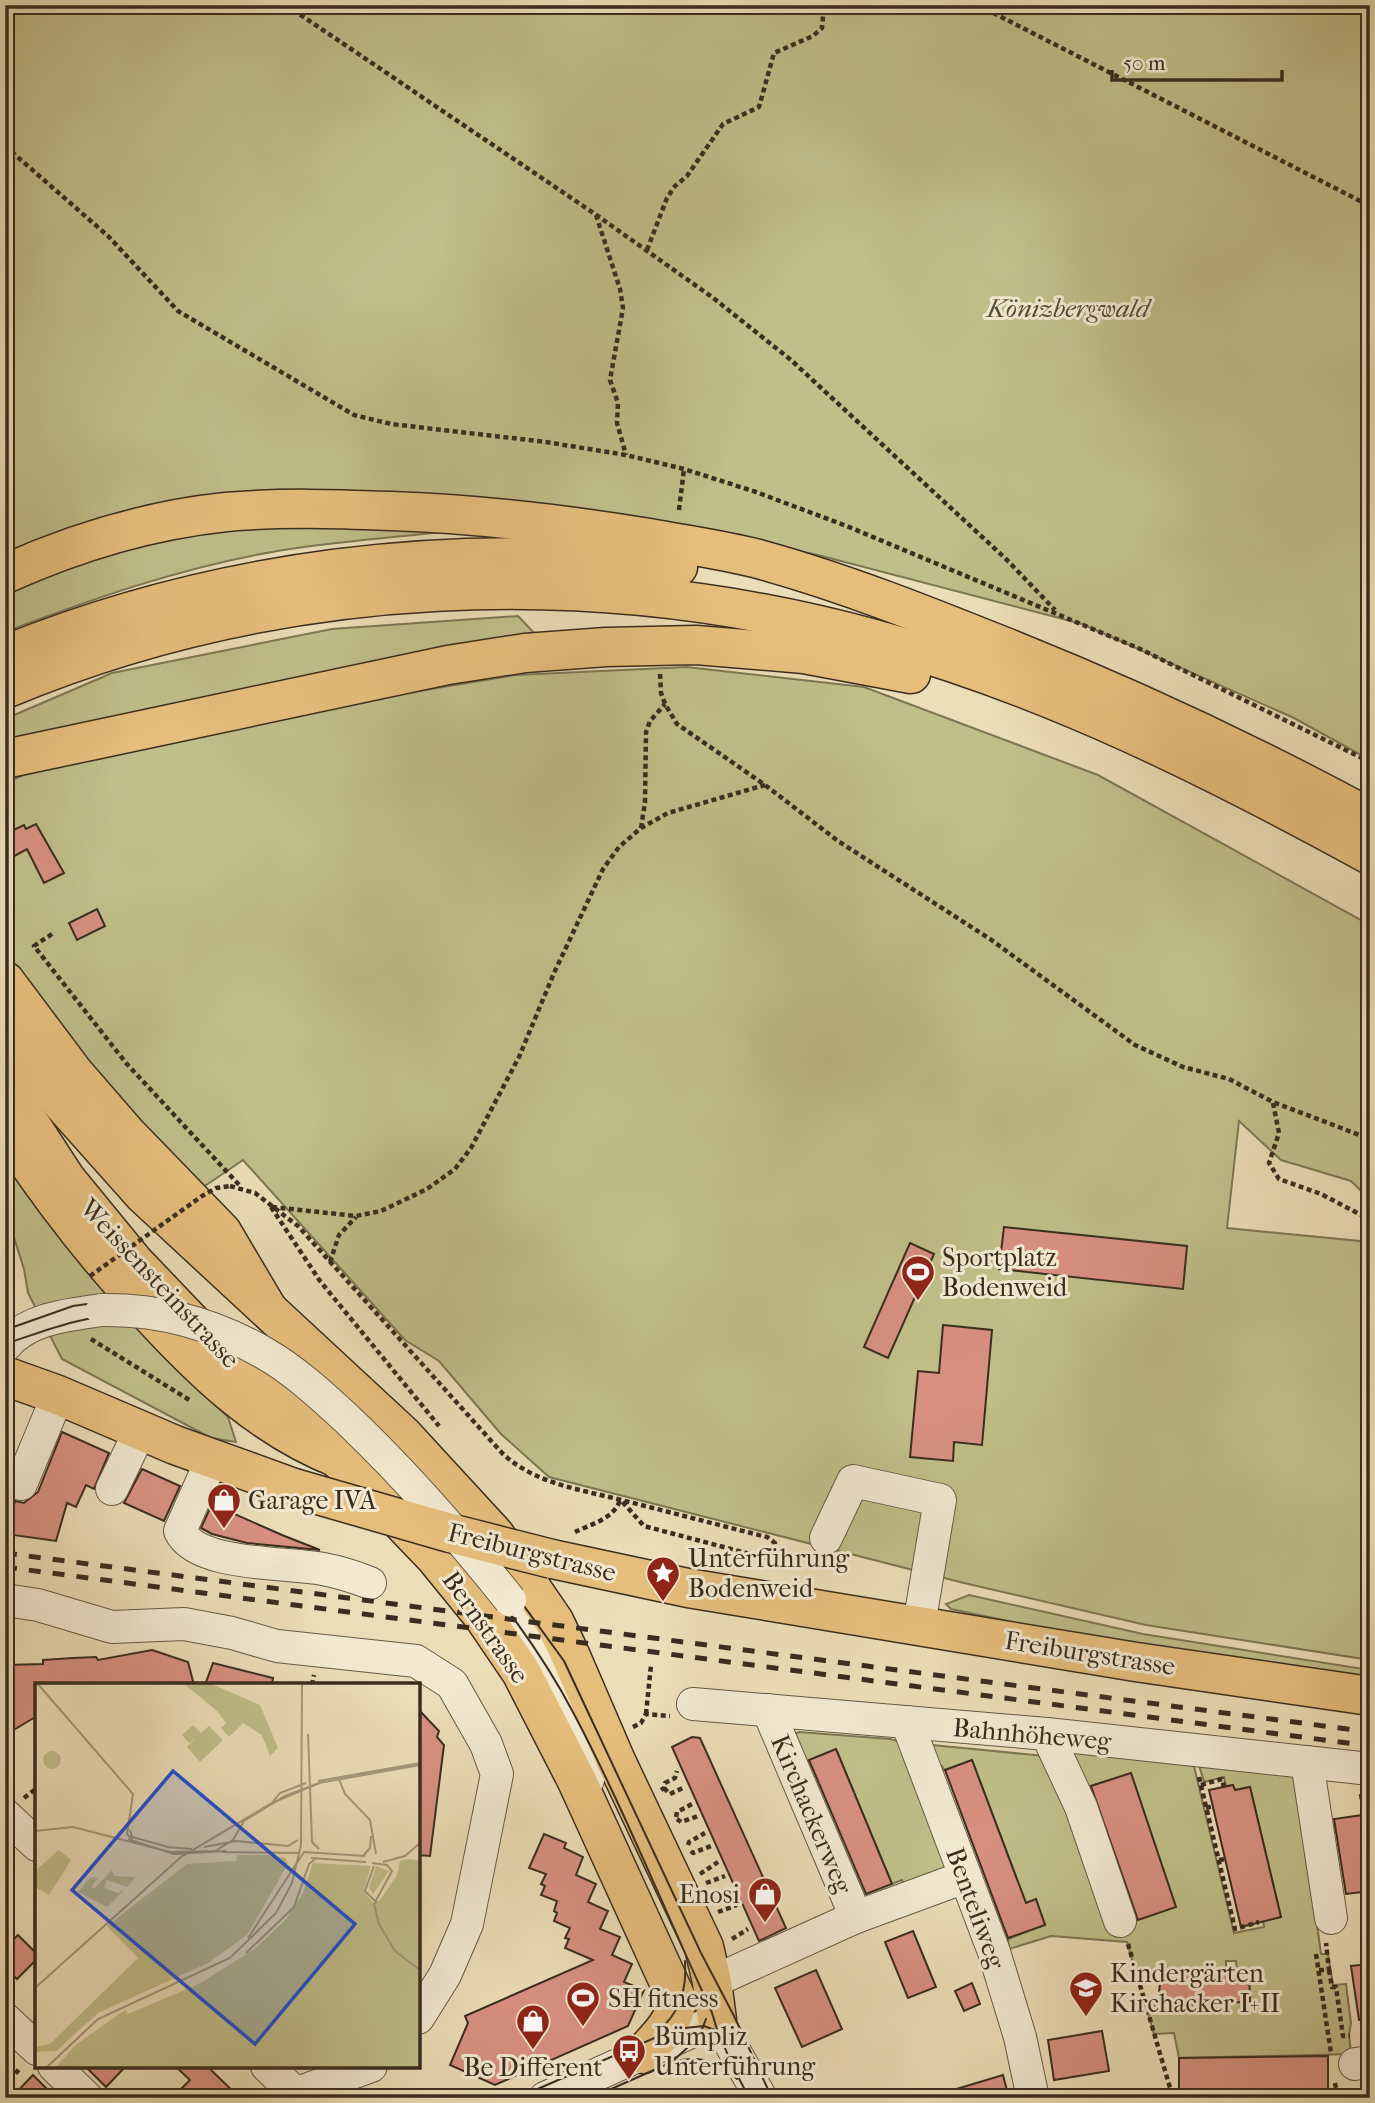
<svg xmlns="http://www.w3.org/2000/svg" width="1375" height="2103" font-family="'IM FELL French Canon',serif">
<rect width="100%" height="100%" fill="#ebddb7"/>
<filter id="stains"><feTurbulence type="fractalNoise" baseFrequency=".00286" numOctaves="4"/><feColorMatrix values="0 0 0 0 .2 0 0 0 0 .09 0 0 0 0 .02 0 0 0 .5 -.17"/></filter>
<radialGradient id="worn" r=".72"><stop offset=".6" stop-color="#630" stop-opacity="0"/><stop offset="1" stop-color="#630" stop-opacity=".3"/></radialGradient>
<g fill="#c0be89" stroke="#7d7654" stroke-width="2">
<path d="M5,5H1370V760L1294,718L1082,624L818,555L727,536L485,500L5,555Z"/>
<path d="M226,524L458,530C396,538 333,541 272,552C180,568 92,599 5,632V594L56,568Z"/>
<path d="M518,616L536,635L5,743V719L112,673L332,629Z"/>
<path d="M687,667L864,687L1098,775L1370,925V1200L1351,1181L1281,1160L1239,1121L1227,1228L1370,1242V1660L1146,1625L964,1583L549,1477L501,1434L439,1361L405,1340L243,1160L199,1190L103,1086L5,957V783L52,763L321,707L516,675Z"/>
<path d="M5,1160L168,1360L228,1417L236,1442L211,1438L62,1359L28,1293L24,1269L5,1209Z"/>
<path d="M969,1595L1143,1634L1370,1670V1682L1140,1649L951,1609L946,1604Z"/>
<path d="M799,1732L890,1739L905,1743L950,1869L907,1890L902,1880L892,1884L836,1749L800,1764L794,1734Z"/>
<path d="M932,1745L1045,1756L1134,1921L1175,1907L1131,1773L1091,1786H1077L1070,1752L1193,1762L1234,1933L1264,1927L1263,1921L1281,1917L1250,1787L1235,1790L1233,1785L1226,1786L1224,1777L1204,1782L1198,1762L1297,1775L1321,1954H1328L1333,1985L1346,1984L1351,2023L1349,2035L1351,2054L1179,2058L1174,2033L1154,2034L1146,2006L1161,2003L1249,2002V1972H1237L1236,1961H1226V1972L1161,1973V1968L1136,1973L1127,1942L1051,1936L1009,1949L1008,1939L1045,1925L1036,1900L1026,1903L972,1760L944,1770L942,1766L933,1769Z"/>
</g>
<g fill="#d89081" stroke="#3a2d1f" stroke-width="2">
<path d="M36,824L64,873L44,883L27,849L5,861V834L24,825L26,829Z"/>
<path d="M97,909L105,926L77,940L69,923Z"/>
<path d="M1004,1227L1187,1246L1183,1289L999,1269Z"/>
<path d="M910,1243L934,1254L888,1358L864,1347Z"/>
<path d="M943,1325L992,1330L982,1445L954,1442L953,1461L910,1457L918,1371L939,1373Z"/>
<path d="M62,1432L109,1453L94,1489L86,1485L76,1507L67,1503L56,1541L6,1534L15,1501L24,1503L38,1492Z"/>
<path d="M142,1469L180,1486L164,1521L124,1503Z"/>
<path d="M212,1504L282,1535L320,1550L247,1543L212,1534L201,1528Z"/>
<path d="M152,1650L188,1662L194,1685H37V1716L5,1735V1665L43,1664V1660L73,1658L96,1657L98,1660Z"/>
<path d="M213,1663L273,1678L272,1685H205Z"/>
<path d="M418,1709L439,1731L437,1737L444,1745L430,1856L418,1855Z"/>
<path d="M692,1737L700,1738L786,1928L759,1941L672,1747Z"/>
<path d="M836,1749L892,1884L866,1894L809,1760Z"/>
<path d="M972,1760L1026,1903L1036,1899L1045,1925L1008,1938L945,1770Z"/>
<path d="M1131,1773L1176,1907L1138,1920L1091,1786Z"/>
<path d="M1233,1785L1235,1790L1250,1787L1281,1917L1241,1927L1209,1790Z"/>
<path d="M1370,1814V1891L1346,1894L1334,1819Z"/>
<path d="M544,1834L566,1843L564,1848L583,1857L576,1875L596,1884L588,1902L608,1911L600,1929L620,1937L612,1955L632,1964L624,1982L644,1990L628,2026L495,2085L450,2065L468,2023L465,2016L593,1960L565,1948L569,1939L565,1938L570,1928L554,1921L557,1913L554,1911L557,1901L541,1895L545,1886L541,1884L546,1874L529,1868Z"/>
<path d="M913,1931L936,1987L908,1998L885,1942Z"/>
<path d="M18,1935L37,1954V1959L17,1979L5,1967V1948Z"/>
<path d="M1370,1964V2019L1359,2020L1351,1966Z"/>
<path d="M816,1970L842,2029L802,2047L775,1988Z"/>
<path d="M1249,1972L1250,2002L1161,2003L1159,1993L1161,1973Z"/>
<path d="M972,1983L980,2004L964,2011L955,1991Z"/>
<path d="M1102,2031L1109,2071L1054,2080L1048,2040Z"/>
<path d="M1328,2056V2094L1179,2095V2058Z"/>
<path d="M85,2066H126L106,2087Z"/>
<path d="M175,2066H207L240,2098H172L190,2080Z"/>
<path d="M33,2075L56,2098H11Z"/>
<path d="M1003,2075L1009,2098H943V2093Z"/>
</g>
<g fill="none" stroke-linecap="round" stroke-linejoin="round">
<g stroke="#665945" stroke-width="34">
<g id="minor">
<path d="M5,1346C28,1318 68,1315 102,1310"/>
<path d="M212,1459L180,1531C197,1567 288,1562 323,1569C339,1572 355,1577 370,1583"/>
<path d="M21,1484L58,1395"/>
<path d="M112,1489L140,1431"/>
<path d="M826,1538L853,1481L940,1500L919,1625"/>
<path d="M5,1600L38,1605L112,1627L184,1624L232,1633L277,1646L416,1661L452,1684L486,1744L497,1774L467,1924L445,1975L418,2018"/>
<path d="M510,1600L547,1653L560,1675L588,1780"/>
<path d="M693,1704L1047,1734L1370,1769"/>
<path d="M768,1710L856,1917"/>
<path d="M907,1722L994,1952L1020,2037L1033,2098"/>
<path d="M1047,1734L1081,1807L1120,1921"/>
<path d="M1307,1762L1331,1918"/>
<path d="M5,1815L37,1845"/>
<path d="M712,1982L856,1917L965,1877"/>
<path d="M5,2019L37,2049"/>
<path d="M1355,2064L1370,2062"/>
<path d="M54,2066L87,2098"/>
<path d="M267,2066L300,2098"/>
<path d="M295,2094L371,2066"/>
<path d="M545,2098L717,2020L761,2098"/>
</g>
</g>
<g stroke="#3a2d1f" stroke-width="41">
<g id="major">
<path d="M5,1031L62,1103L144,1195L404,1436L495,1535L554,1621L569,1652L616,1761L704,1947L712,1982L717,2020"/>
<path d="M5,1085L66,1179L134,1262L218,1350L300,1422L387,1507L435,1557L483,1616L521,1672L577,1781L677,2000C674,2024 658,2037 643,2054"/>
<path d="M5,1376L58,1395L175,1445L294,1488"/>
<path d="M552,1559L688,1588L1136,1662L1370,1696"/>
</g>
</g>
<g stroke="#3a2d1f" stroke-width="41">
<g id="highway">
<path d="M5,574C76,542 149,520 226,512C281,507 336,509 391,511C478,514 563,524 649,538C686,545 725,550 762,560C845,583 925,615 1005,647C1130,697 1252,754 1370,818"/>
<path d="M5,655C216,569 452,540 678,567"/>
<path d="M5,689C280,574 592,561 878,640C1050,687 1213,769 1370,855"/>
<path d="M5,759L448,665L525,653L606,647L696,645L804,654L911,674"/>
<path d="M5,981L74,1073L126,1133L222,1232L267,1308"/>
<path d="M5,1128C48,1195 96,1256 150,1314C205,1374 263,1429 340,1459"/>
</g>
</g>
<g stroke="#3a2d1f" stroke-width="4.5" stroke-dasharray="5 3.5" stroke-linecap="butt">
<path d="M286,5L595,214L712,297L791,360L1006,559L1055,610"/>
<path d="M978,5L1370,206"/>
<path d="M297,13L308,5"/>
<path d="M5,146L108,236L178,311L354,415L391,424L546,442L626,455L684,469L756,492L849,527L1138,648L1370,762"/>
<path d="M596,215L620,289L623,308L610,380L618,403L617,423L626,455"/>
<path d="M647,250L667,198L675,186L687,176L723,124L759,107L774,53L813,36L822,28L824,5"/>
<path d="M679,510L684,469"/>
<path d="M660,674L661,693L665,704L677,724L765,785L838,841L990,939L1135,1045L1183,1067L1229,1079L1273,1102L1370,1139"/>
<path d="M641,828L645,802L646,732L650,721L665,704"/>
<path d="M52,934L34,946L126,1063L241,1187"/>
<path d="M1273,1103L1279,1133L1269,1163L1279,1179L1321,1194L1365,1217H1370"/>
<path d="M230,1186L255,1193L298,1226L503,1454C536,1484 579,1489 621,1500C670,1512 718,1525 767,1537L775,1543L776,1553L765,1558L644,1526L620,1499"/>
<path d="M271,1207L320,1281L439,1426"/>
<path d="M272,1207L356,1216L381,1211L427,1189L455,1169L471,1148L519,1057L554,973L603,869L619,847L641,828L668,813L765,785"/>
<path d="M330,1262L339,1235L356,1217"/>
<path d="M91,1339L191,1401"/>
<path d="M575,1532C591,1524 614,1519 620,1500"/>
<path d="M312,1685L314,1675"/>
<path d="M646,1714L651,1665"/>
<path d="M633,1727L641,1723L646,1714L670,1716"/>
<path d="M1199,1777L1235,1929L1259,1922"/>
<path d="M1201,1785L1222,1779L1224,1787"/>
<path d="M664,1788L670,1794L685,1787"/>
<path d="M661,1790L664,1788L665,1783L675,1778L677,1771"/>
<path d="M1361,1794L1364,1815"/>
<path d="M24,1798L37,1788"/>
<path d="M1206,1808L1213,1806"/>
<path d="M676,1817L677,1812L692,1804"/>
<path d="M677,1819L681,1822L698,1816"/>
<path d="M688,1845L689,1842L705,1833"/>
<path d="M691,1851L693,1853L711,1846"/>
<path d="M1219,1860L1226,1859"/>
<path d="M700,1874L718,1862"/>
<path d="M706,1883L725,1876"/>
<path d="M714,1902L732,1892"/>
<path d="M718,1912L737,1905"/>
<path d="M732,1939L748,1929"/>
<path d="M1128,1944L1173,2098"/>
<path d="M1316,1954L1331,2053"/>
<path d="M1319,1970H1329L1326,1943"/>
<path d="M1329,1970L1332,1987H1336L1343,2036H1350"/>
<path d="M1146,2006L1225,2002"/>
<path d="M1335,2083L1338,2098"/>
<path d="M5,2087L20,2068"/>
<path d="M716,2098L727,2090"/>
</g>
<use href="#minor" stroke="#f2e9d0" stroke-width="32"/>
<use href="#major" stroke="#e6be7c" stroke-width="38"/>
<use href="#highway" stroke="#e6be7c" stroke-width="38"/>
<g stroke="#3a2d1f" stroke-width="2">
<path d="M5,1330L73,1306L101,1302L153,1305L202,1317L236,1331L299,1367L366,1426L416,1475L500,1573L564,1661L701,1953L734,2016L772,2098"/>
<path d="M5,1344C45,1331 81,1315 124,1316C260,1321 367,1441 449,1537C496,1593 540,1649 574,1714C624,1809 664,1909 709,2006C713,2013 714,2021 717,2029C726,2052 737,2075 749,2098"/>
<path d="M657,2032C680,2013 687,1990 685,1961"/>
<path d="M674,2060L699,2037L706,2019"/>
<path d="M517,2098L675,2029L704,2026L723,2033"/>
<path d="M591,2098L672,2062C697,2055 719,2060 737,2079"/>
</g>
<g stroke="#3a2d1f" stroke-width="5" stroke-dasharray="12 12" stroke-linecap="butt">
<path d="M5,1553L1370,1732"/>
<path d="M5,1567L1370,1746"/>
</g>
<g stroke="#665945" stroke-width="34" stroke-linecap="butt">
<path id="minor-bridge" d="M102,1310C159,1309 214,1324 264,1353C294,1370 321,1395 347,1419C406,1475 459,1536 510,1600"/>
</g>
<g stroke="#3a2d1f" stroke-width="41" stroke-linecap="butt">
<path id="major-bridge" d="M294,1488L450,1533L552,1559"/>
</g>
<path stroke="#3a2d1f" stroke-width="4.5" stroke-dasharray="5 3.5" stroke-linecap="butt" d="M90,1276L202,1196L216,1188L230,1186"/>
<use href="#minor-bridge" stroke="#f2e9d0" stroke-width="32"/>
<use href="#major-bridge" stroke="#e6be7c" stroke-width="38"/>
</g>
<defs>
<g id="stadium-pin" transform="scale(1.75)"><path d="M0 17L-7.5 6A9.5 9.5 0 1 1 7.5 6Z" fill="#8f2418" stroke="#f2e9d0"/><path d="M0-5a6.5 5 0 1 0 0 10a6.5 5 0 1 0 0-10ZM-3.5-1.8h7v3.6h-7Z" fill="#fff"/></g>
<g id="shop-pin" transform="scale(1.75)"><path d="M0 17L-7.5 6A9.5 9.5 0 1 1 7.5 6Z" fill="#8f2418" stroke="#f2e9d0"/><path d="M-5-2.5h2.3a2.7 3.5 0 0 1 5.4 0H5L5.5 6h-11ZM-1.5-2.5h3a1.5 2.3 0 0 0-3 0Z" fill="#fff"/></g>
<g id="sight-pin" transform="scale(1.75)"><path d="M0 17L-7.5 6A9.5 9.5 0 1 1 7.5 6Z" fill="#8f2418" stroke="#f2e9d0"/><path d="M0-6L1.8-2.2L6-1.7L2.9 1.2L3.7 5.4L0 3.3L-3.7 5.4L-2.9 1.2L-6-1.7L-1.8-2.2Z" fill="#fff"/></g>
<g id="school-pin" transform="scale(1.75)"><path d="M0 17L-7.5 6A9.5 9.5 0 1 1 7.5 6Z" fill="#8f2418" stroke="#f2e9d0"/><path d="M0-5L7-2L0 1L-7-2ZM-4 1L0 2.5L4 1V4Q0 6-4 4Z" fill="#fff"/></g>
<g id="bus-pin" transform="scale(1.75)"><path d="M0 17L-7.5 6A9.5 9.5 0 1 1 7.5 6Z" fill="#8f2418" stroke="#f2e9d0"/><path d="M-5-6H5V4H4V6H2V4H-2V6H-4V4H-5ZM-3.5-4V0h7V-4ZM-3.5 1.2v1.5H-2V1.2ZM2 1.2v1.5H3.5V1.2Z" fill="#fff"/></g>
</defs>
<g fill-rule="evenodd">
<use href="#stadium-pin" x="918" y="1272"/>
<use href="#shop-pin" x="224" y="1500"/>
<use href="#sight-pin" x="663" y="1573"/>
<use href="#shop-pin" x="765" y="1894"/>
<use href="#school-pin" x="1086" y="1988"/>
<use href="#stadium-pin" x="583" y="1998"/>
<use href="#shop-pin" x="533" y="2021"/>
<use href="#bus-pin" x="629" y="2051"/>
</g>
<g text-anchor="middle" stroke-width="6" stroke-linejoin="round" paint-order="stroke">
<g font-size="26" font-style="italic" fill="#554a34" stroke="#f2e9d0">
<text x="1068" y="317">Könizbergwald</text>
</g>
<g font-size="26" fill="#3a2d1f" stroke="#f2e9d0" text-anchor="start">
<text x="942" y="1266">Sportplatz<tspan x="942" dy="30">Bodenweid</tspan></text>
<text x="248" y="1509">Garage IVA</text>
<text x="688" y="1567">Unterführung<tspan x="688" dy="30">Bodenweid</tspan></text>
<text x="740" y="1903" text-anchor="end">Enosi</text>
<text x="1110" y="1982">Kindergärten<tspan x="1110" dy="30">Kirchacker I+II</tspan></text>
<text x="608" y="2007">SH fitness</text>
<text x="654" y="2045">Bümpliz<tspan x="654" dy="30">Unterführung</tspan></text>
<text x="533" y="2076" text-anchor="middle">Be Different</text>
</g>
<g font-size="26" fill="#3a2d1f" stroke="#f2e9d0">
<text transform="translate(160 1283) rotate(47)" y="9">Weissensteinstrasse</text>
<text transform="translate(532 1552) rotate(14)" y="9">Freiburgstrasse</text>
<text transform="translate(486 1627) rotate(55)" y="9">Bernstrasse</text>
<text transform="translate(1090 1653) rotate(9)" y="9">Freiburgstrasse</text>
<text transform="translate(1032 1734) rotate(5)" y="9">Bahnhöheweg</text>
<text transform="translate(812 1814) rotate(67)" y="9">Kirchackerweg</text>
<text transform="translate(976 1908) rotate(70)" y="9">Benteliweg</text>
</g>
</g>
<g transform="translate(35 1683)">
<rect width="385" height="385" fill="#ebddb7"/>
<path d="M148,0H174L225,22L243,65L235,73L227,52L208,40L194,54L186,45L191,40L182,28ZM158,42L166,50L174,43L188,57L165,79L152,64L161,55L154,60L147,52ZM8 77a9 9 0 1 1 18 0a9 9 0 1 1-18 0ZM24,167L36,177L14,212L0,204V188ZM202,172H236L250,175L253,181L212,252L173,280L63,330L21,368L0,369V364L15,361L103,275L72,243L152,181L201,178ZM373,176L385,178V385H20L42,361L84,331L91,327L93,331L164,301L221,265L251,236L268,210L278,180L336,183L329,208L338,220L345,217L362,192L365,178ZM341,183L354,188L338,211L334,204ZM77,187L79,193L101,194L92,204L72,197L69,205L83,210L90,206L72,224L43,209L56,194L63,195L56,204L60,205Z" fill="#c0be89"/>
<path fill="none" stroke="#a4977a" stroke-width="2" d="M2,0L98,111L92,151L100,160M273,51L277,159L284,166M304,96L310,111L335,137L341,171M283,98L385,80M237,120L245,110L271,100M95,147L97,154L133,164M0,148L38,144L135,169L180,168L198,157L209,138L250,113L284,100L385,82M93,156L139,171L191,168M131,164L157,166M169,164L201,158L253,163L263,157M187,169L265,170M328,173L335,165L336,153M276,175L331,179M348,179L370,173L385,160M337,180L352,182L357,188L339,221L344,241L360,268L385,287M339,183L330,208L342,220M213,255L269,169L330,173M211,270L259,224L274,181L280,176M0,305L146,174L237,120L287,99M11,385L63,336L195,275L241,230L257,200L266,162L267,0"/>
<path fill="#1d4ed8" fill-opacity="0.15" stroke="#1d4ed8" stroke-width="3.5" d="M138,88L320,241L220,361L37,207Z"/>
<rect width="385" height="385" fill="none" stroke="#3a2d1f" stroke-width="3.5"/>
</g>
<rect width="1375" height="2103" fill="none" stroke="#ebddb7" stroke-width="28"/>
<rect x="7" y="7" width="1361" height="2089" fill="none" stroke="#3a2d1f" stroke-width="3.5"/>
<rect x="14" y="14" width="1347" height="2075" fill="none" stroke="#3a2d1f" stroke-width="2"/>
<path d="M1112 70v10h170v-10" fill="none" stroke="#3a2d1f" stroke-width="3.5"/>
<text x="1123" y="70" font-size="21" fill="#3a2d1f" stroke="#f2e9d0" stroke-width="5" paint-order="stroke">50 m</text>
<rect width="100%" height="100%" filter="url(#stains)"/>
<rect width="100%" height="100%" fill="url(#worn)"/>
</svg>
